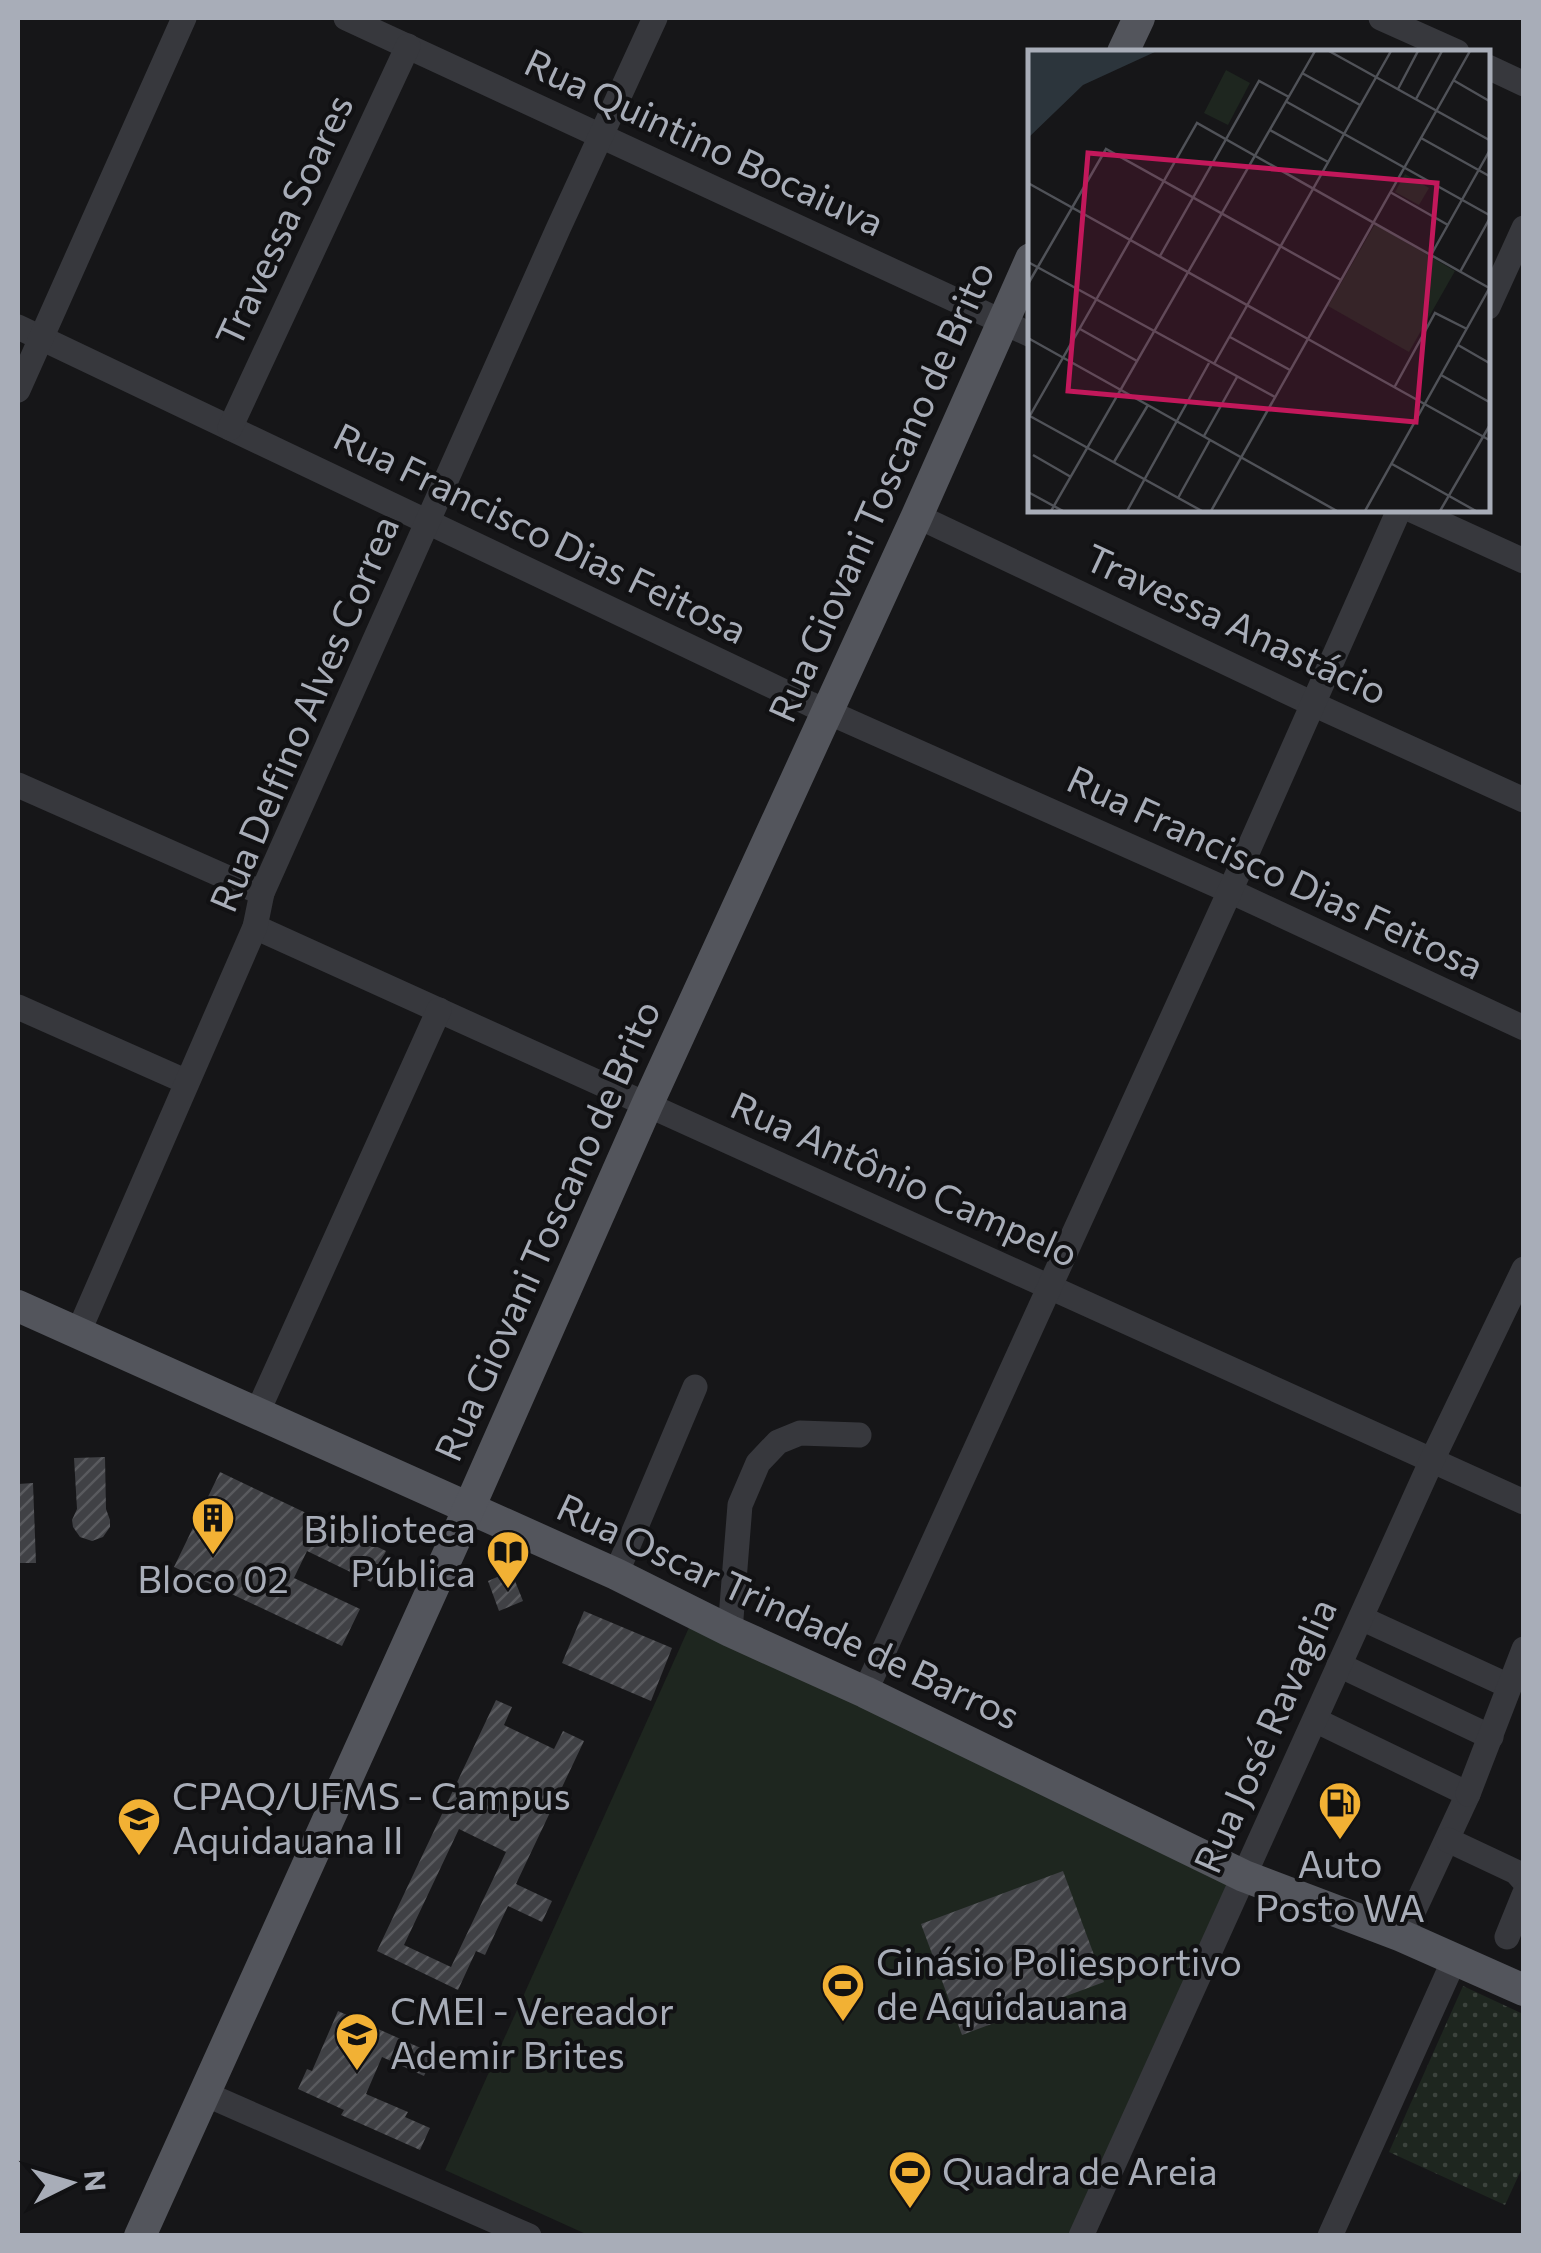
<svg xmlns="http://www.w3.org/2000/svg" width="1541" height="2253" font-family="Commissioner,sans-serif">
<defs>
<pattern id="green-dots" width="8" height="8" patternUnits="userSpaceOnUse" patternTransform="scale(2.5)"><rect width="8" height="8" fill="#1e261f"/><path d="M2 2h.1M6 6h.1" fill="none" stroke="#3c433d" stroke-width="1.8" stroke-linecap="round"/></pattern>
<pattern id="building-hatch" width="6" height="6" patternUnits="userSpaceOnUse" patternTransform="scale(2.5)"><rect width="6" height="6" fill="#404145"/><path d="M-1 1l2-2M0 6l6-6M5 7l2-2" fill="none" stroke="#595a5e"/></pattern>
</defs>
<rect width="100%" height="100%" fill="#161618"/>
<path fill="url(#green-dots)" d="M1463,1986L1523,2014V2166L1505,2205L1389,2152Z"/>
<path fill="#1e261f" d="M691,1623L1244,1876L1075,2235H588L445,2170Z"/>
<g fill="url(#building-hatch)" fill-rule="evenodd">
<path d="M105,1457L106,1509L110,1520V1527L103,1537L92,1541L80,1537L73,1527L72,1520L77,1509L74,1458Z"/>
<path d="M220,1472L386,1551L371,1582L307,1551L294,1578L360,1609L342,1646L174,1567Z"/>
<path d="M33,1483L36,1563H18V1484Z"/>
<path d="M511,1571L523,1601L499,1611L488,1581Z"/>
<path d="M584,1611L672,1648L651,1701L562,1663Z"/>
<path d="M496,1700L512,1707L504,1725L554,1749L563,1731L584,1741L516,1884L552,1901L542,1922L508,1906L485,1955L476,1951L458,1990L377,1951ZM459,1829L506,1852L451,1967L404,1945Z"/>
<path d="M1063,1871L1104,1982L962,2035L921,1924Z"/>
<path d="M338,2011L434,2054L424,2076L382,2057L366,2094L408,2112L405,2117L430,2128L420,2150L341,2115L344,2110L298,2089L307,2069L312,2071Z"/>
</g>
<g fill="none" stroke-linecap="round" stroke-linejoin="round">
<g stroke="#37383d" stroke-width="25">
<path d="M346,18L1031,335"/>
<path d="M1381,18L1457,52"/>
<path d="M1488,67L1524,84"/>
<path d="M1488,307L1524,228"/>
<path d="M18,327L810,704L1230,891L1524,1028"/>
<path d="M18,390L184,18"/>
<path d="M230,428L408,46"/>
<path d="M1412,510L1524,561"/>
<path d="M917,516L1313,704L1524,800"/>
<path d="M18,785L262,893"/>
<path d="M255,927L1524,1502"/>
<path d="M18,1007L187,1082"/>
<path d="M78,1333L255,927L262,893L558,229L655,18"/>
<path d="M257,1413L439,1010"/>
<path d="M616,1574L695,1387"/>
<path d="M1361,1618L1509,1686"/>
<path d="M730,1631L740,1505L758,1463L778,1442L800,1433L859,1435"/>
<path d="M1339,1665L1491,1737"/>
<path d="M865,1692L1230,891L1399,510"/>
<path d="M1315,1720L1468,1794L1402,1936"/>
<path d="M1468,1794L1524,1649"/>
<path d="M1448,1840L1516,1872L1524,1881"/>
<path d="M1507,1937L1524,1895"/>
<path d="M203,2093L529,2236"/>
<path d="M1081,2236L1432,1460L1524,1269"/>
<path d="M1330,2236L1455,1958"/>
</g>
<g stroke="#53555c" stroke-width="32">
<path d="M1123,52L1139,18"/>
<path d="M18,1306L616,1574L730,1631L865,1692L1244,1876L1402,1936L1524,1990"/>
<path d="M140,2236L461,1526L647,1105L917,516L1031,259"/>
</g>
</g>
<defs>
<g id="building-pin" transform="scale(2.25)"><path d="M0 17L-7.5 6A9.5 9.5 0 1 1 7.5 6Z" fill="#f2b134" stroke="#111113"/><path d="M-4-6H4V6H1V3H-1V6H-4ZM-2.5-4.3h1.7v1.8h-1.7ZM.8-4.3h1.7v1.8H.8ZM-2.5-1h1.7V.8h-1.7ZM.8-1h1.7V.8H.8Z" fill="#111"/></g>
<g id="library-pin" transform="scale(2.25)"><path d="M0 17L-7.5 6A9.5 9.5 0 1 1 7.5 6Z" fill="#f2b134" stroke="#111113"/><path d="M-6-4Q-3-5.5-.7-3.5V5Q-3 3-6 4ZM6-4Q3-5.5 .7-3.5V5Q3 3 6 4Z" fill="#111"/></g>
<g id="fuel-pin" transform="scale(2.25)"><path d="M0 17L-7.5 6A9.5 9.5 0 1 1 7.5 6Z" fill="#f2b134" stroke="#111113"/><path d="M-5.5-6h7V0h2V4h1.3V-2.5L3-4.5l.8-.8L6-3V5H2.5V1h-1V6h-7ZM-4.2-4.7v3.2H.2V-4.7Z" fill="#111"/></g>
<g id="university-pin" transform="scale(2.25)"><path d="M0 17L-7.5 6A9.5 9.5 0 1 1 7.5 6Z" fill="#f2b134" stroke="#111113"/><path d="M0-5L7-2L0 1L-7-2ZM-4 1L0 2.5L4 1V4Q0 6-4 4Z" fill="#111"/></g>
<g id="stadium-pin" transform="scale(2.25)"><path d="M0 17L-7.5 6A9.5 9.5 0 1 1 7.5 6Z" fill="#f2b134" stroke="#111113"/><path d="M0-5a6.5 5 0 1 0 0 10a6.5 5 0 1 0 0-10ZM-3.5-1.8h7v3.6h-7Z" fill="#111"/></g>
<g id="school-pin" transform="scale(2.25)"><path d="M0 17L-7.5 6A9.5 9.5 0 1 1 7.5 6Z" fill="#f2b134" stroke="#111113"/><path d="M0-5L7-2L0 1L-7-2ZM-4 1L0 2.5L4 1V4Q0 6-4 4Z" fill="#111"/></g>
</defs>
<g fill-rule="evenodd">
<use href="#building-pin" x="213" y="1518"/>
<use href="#library-pin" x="508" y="1552"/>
<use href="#fuel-pin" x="1340" y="1803"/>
<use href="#university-pin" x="139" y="1819"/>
<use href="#stadium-pin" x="843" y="1985"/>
<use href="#school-pin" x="357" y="2034"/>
<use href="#stadium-pin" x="910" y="2172"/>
</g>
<g text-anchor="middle" stroke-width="8" stroke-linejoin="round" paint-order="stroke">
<g font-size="38" fill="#a8adb8" stroke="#111113">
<text transform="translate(704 143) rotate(25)" y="13">Rua Quintino Bocaiuva</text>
<text transform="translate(285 221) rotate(-65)" y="13">Travessa Soares</text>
<text transform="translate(882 492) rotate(-66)" y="13">Rua Giovani Toscano de Brito</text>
<text transform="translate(540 534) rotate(26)" y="13">Rua Francisco Dias Feitosa</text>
<text transform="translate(1236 625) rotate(25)" y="13">Travessa Anastácio</text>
<text transform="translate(305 714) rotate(-67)" y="13">Rua Delfino Alves Correa</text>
<text transform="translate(1275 873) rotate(25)" y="13">Rua Francisco Dias Feitosa</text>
<text transform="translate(904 1180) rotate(24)" y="13">Rua Antônio Campelo</text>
<text transform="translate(548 1231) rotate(-66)" y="13">Rua Giovani Toscano de Brito</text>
<text transform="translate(788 1612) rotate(25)" y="13">Rua Oscar Trindade de Barros</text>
<text transform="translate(1266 1736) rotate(-66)" y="13">Rua José Ravaglia</text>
</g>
<g font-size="38" fill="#a8adb8" stroke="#111113" text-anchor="start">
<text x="476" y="1543" text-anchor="end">Biblioteca<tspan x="476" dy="44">Pública</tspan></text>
<text x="213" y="1593" text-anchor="middle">Bloco 02</text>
<text x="172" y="1810">CPAQ/UFMS - Campus<tspan x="172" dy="44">Aquidauana II</tspan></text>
<text x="1340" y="1878" text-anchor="middle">Auto<tspan x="1340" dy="44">Posto WA</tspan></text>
<text x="876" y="1976">Ginásio Poliesportivo<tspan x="876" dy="44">de Aquidauana</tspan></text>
<text x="390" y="2025">CMEI - Vereador<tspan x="390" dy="44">Ademir Brites</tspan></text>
<text x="942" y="2185">Quadra de Areia</text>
</g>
</g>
<g transform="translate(1028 50)">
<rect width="462" height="462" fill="#161618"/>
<path d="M377,124L401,138L391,155L367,142Z" fill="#1e261f"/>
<path d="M198,20L222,33L200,75L176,63ZM347,174L427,221L381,302L300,256Z" fill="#1e261f"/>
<path d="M0,1H129L55,35L0,88Z" fill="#2c353c"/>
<path fill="none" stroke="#505258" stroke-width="2.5" d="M301,1L463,91M274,23L332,55M425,30L463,52M370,39L390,1M388,49L414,1M259,52L463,166M242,80L300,112M393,88L463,127M0,133L463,391M362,142L420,175M403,205L463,98M132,206L231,31L261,47M0,212L247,347M432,222L463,166M0,234L78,99L313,230M52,279L109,311M202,287L262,320M0,288L309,461M430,295L463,314M186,314L363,1M413,325L463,353M366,338L407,263L439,279M0,365L174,461M0,369L169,73L463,239M176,386L209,327M5,405L43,427M86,412L120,355M364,414L448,461M0,442L35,461M150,448L182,390M23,461L287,1M99,461L181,313M183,461L442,1M337,461L462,237M412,461L463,373"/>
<path fill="#c2185b" fill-opacity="0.15" stroke="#c2185b" stroke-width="5" d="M60,103L409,133L388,372L40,341Z"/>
<rect width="462" height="462" fill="none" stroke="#a8adb8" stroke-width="5"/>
</g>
<rect width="1541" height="2253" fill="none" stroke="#a8adb8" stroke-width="40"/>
<g transform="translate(70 2183) rotate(85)" stroke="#111113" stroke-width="8" paint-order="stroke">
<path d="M0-8L18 38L0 25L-18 38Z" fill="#a8adb8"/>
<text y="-15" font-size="28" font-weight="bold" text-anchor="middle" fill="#a8adb8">N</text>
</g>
</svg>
